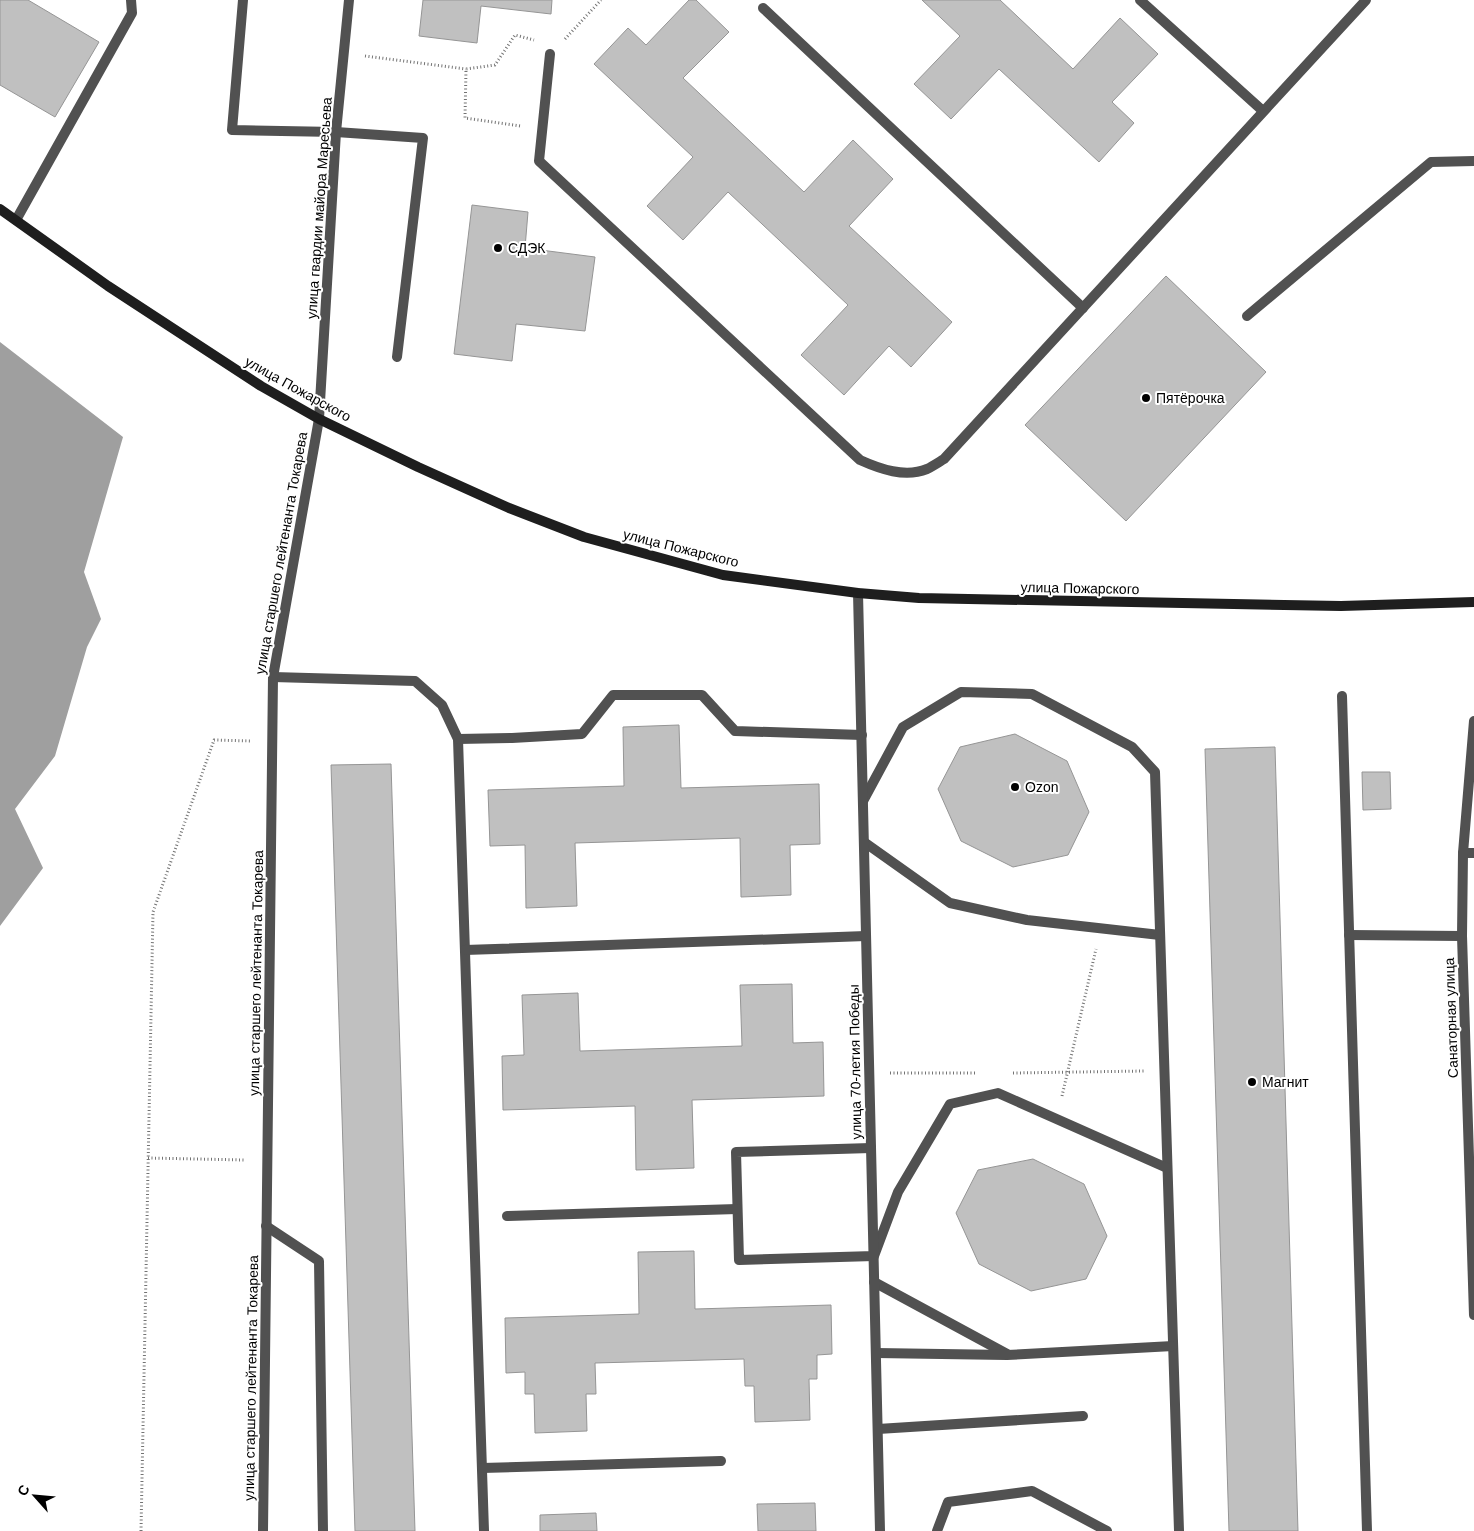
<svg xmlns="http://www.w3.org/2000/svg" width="1474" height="1531" font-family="Arial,sans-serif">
<rect width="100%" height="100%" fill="#fff"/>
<path fill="#9f9f9f" d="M0,342L123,437L84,572L101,619L87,647L55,756L15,809L43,868L0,926Z"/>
<g fill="#c0c0c0" stroke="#959595">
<path d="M0,0H28L99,42L55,117L0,85Z"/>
<path d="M423,0H552L551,14L481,6L477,43L419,36Z"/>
<path d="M689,0H696L729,32L683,78L804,192L853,140L893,179L849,226L952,322L911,367L889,346L844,395L801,355L848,305L728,192L683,240L647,206L693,157L594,64L628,28L646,45Z"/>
<path d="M922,0H1000L1073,69L1120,18L1158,54L1112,102L1134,123L1099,162L999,69L951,119L914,84L960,36Z"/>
<path d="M472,205L528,212L525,248L595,257L585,331L516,324L512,361L454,354Z"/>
<path d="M1166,276L1266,372L1126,521L1025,425Z"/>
<path d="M679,725L681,788L819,784L820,844L790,845L791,895L741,897L740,838L575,843L577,906L526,908L525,845L490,846L488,790L624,786L623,727Z"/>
<path d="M1015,734L1067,761L1089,812L1068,855L1013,867L961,841L938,789L960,747Z"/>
<path d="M1275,747L1298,1531H1229L1205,749Z"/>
<path d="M391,764L415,1531H355L331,765Z"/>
<path d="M1362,772H1390L1391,809L1363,810Z"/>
<path d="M792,984L793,1043L823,1042L824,1096L692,1100L694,1168L636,1170L635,1106L503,1110L502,1056L524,1055L522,995L578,993L580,1051L742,1046L740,985Z"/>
<path d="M1033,1159L1084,1184L1107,1236L1086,1279L1031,1291L979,1264L956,1213L978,1170Z"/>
<path d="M694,1251L695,1309L831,1305L832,1354L817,1355V1379H809L810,1420L755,1422L754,1386H745L744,1359L595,1363L596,1394H586L587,1431L535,1433L534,1394H525V1372L506,1373L505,1318L639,1314L638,1252Z"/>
<path d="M815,1503L816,1531H758L757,1504Z"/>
<path d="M596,1513L597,1531H540V1515Z"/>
</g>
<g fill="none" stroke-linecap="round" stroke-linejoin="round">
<g stroke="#737373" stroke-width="3" stroke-dasharray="1 2.5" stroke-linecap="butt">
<path d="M565,39L601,0"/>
<path d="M365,56L466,69"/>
<path d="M520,126L465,118L466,69L495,65L515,35L534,40"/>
<path d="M890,1073H976"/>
<path d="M1013,1073L1144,1071"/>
<path d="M1062,1096L1096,949"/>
<path d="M148,1158L245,1160"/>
<path d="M141,1531L153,912L214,740L251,741"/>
</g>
<g stroke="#515151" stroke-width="10">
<path d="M243,0L232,130L336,132L423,138L397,357"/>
<path d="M1140,0L1263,111"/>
<path d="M763,8L1083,308"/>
<path d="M16,220L132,13L131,0"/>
<path d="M1247,316L1431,162L1474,161"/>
<path d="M273,677L415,681L442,705L458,739L484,1531"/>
<path d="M1342,696L1367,1531"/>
<path d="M458,739L512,738L582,734L613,695H702L735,731L862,735"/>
<path d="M863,801L903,727L961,692L1032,694L1132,747L1155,772L1179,1531"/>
<path d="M864,842L950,903L1027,920L1160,935"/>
<path d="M1463,853H1474"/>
<path d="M1349,935L1462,936"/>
<path d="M465,950L866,936"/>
<path d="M871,1148L736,1152L739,1260L874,1256L898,1192L950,1104L998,1093L1167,1168"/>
<path d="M507,1216L737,1209"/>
<path d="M266,1226L319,1261L323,1531"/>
<path d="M874,1282L1007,1354"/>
<path d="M876,1353L1007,1355L1173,1346"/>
<path d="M878,1429L1083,1416"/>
<path d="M482,1468L721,1461"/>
<path d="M937,1531L948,1502L1032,1491L1107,1531"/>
</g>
<g stroke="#515151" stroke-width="10">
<path d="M550,54L539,161L860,460C880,469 905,478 927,469C933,466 939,462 944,459L1366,0"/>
<path d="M858,593L880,1531"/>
<path d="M1474,721L1463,853L1462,936L1474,1315"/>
<path d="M263,1531L273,677L319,419L336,132L349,0"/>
</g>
<path stroke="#1e1e1e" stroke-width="10" d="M0,209L108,286L261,386L319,419L418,467L509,508L584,537L723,575L858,593L919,598L1341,606L1474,602"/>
</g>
<g fill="#000" stroke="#fff" stroke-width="2">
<circle cx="498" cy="248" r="5"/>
<circle cx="1146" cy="398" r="5"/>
<circle cx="1015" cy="787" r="5"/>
<circle cx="1252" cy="1082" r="5"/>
</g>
<g text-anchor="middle" stroke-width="4" stroke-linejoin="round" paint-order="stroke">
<g font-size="14" fill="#000" stroke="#fff">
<text transform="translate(319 208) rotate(-86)" y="5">улица гвардии майора Маресьева</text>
<text transform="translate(298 389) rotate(29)" y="5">улица Пожарского</text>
<text transform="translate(681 548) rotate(14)" y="5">улица Пожарского</text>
<text transform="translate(281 553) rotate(-80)" y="5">улица старшего лейтенанта Токарева</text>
<text transform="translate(1080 588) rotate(1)" y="5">улица Пожарского</text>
<text transform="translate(256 973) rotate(-89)" y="5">улица старшего лейтенанта Токарева</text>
<text transform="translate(1451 1018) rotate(-92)" y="5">Санаторная улица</text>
<text transform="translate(855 1062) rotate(-91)" y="5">улица 70-летия Победы</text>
<text transform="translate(251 1378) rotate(-89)" y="5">улица старшего лейтенанта Токарева</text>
</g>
<g font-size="14" fill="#000" stroke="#fff" text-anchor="start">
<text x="508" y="253">СДЭК</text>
<text x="1156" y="403">Пятёрочка</text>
<text x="1025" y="792">Ozon</text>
<text x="1262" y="1087">Магнит</text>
</g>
</g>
<g transform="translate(35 1496) rotate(297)" stroke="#ffffff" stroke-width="4" paint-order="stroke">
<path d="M0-4L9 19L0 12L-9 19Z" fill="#000000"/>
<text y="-8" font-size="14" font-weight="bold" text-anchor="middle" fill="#000000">С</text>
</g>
</svg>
